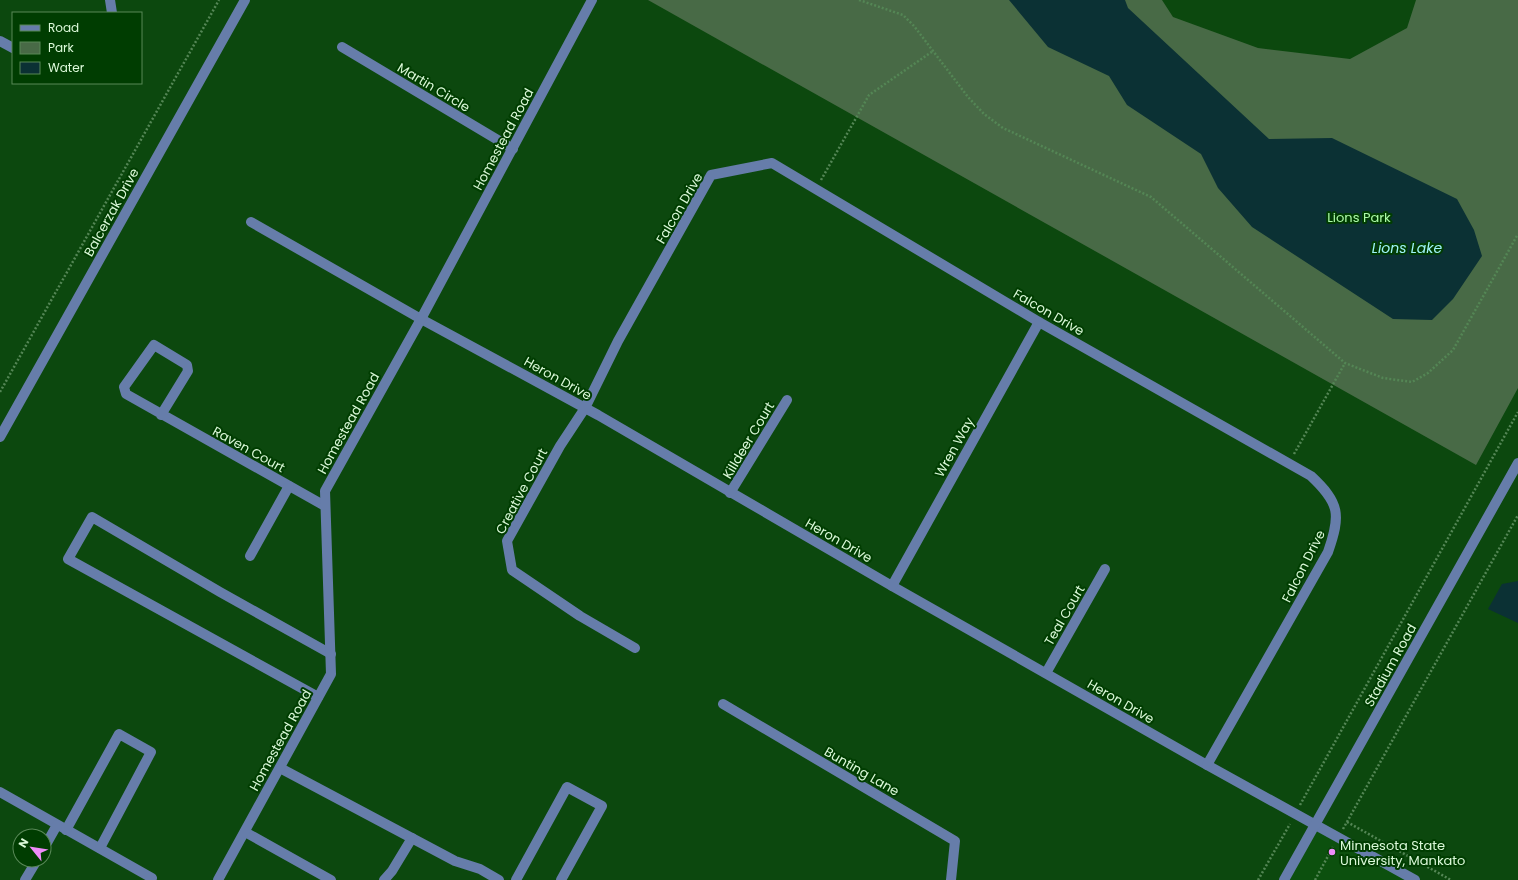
<svg xmlns="http://www.w3.org/2000/svg" width="1518" height="880" font-family="Poppins,sans-serif">
<rect width="100%" height="100%" fill="#0c480e"/>
<path fill="#0c500e" d="M1316,825L1415,880H1283Z"/>
<path fill="#486a46" d="M648,0H1162L1173,17L1258,48L1350,59L1407,28L1416,0H1518V388L1476,465Z"/>
<g fill="#0b3134">
<path d="M1009,0H1125L1128,8L1269,139L1332,138L1457,199L1474,230L1482,256L1453,299L1432,320L1393,319L1252,227L1218,188L1201,154L1127,105L1109,76L1048,47Z"/>
<path d="M1518,581V623L1488,609L1502,584Z"/>
</g>
<g fill="none" stroke-linecap="round" stroke-linejoin="round">
<g stroke="#548655" stroke-width="2.5" stroke-dasharray="2 2" stroke-linecap="butt">
<path d="M859,0L903,15L914,26L968,97L984,114L1003,128L1151,197L1345,363L1383,378L1412,382L1428,373L1453,350L1518,234"/>
<path d="M821,180L869,95L933,51"/>
<path d="M0,392L219,0"/>
<path d="M1294,454L1345,363"/>
<path d="M1300,805L1518,412"/>
<path d="M1347,822L1451,880"/>
<path d="M1343,829L1518,515"/>
<path d="M1258,880L1290,824"/>
<path d="M1315,880L1333,847"/>
</g>
<g stroke="#667daa" stroke-width="10">
<path d="M110,0L112,13"/>
<path d="M0,41L13,48"/>
<path d="M342,47L513,149"/>
<path d="M251,222L421,319L598,415L892,586L1207,765L1415,880"/>
<path d="M161,415L188,371L187,365L154,345L124,387L126,394L325,506"/>
<path d="M0,437L245,0"/>
<path d="M730,493L787,400"/>
<path d="M250,556L289,486"/>
<path d="M892,586L1039,322"/>
<path d="M635,648L580,616L512,570L507,541L560,446L585,408L618,341L711,175L772,163L1039,322L1311,476C1340,503 1341,515 1328,552L1207,765"/>
<path d="M1046,673L1105,569"/>
<path d="M318,697L68,559L92,517L220,592L331,654"/>
<path d="M723,704L955,841L951,880"/>
<path d="M280,768L455,861L480,869L499,880"/>
<path d="M0,792L152,878"/>
<path d="M66,830L119,734L151,752L100,848"/>
<path d="M245,832L331,880"/>
<path d="M44,848L57,825"/>
<path d="M25,880L37,860"/>
<path d="M218,880L331,674L325,491L421,319L592,0"/>
<path d="M384,880L392,871L412,838"/>
<path d="M516,880L567,787L602,806L561,880"/>
<path d="M1284,880L1518,463"/>
</g>
</g>
<circle fill="#ed8cf9" stroke="#003d01" stroke-width="1.5" cx="1332" cy="852" r="4"/>
<g text-anchor="middle" stroke-width="4" stroke-linejoin="round" paint-order="stroke">
<g font-size="13" fill="#dbf9d9" stroke="#003d01">
<text transform="translate(434 87) rotate(31)" y="5">Martin Circle</text>
<text transform="translate(503 139) rotate(-62)" y="5">Homestead Road</text>
<text transform="translate(679 208) rotate(-60)" y="5">Falcon Drive</text>
<text transform="translate(111 212) rotate(-61)" y="5">Balcerzak Drive</text>
<text transform="translate(1049 312) rotate(30)" y="5">Falcon Drive</text>
<text transform="translate(558 378) rotate(29)" y="5">Heron Drive</text>
<text transform="translate(348 423) rotate(-61)" y="5">Homestead Road</text>
<text transform="translate(748 440) rotate(-59)" y="5">Killdeer Court</text>
<text transform="translate(954 447) rotate(-61)" y="5">Wren Way</text>
<text transform="translate(249 449) rotate(29)" y="5">Raven Court</text>
<text transform="translate(521 491) rotate(-62)" y="5">Creative Court</text>
<text transform="translate(839 540) rotate(30)" y="5">Heron Drive</text>
<text transform="translate(1303 566) rotate(-63)" y="5">Falcon Drive</text>
<text transform="translate(1064 615) rotate(-60)" y="5">Teal Court</text>
<text transform="translate(1390 665) rotate(-61)" y="5">Stadium Road</text>
<text transform="translate(1121 701) rotate(30)" y="5">Heron Drive</text>
<text transform="translate(280 740) rotate(-61)" y="5">Homestead Road</text>
<text transform="translate(862 771) rotate(30)" y="5">Bunting Lane</text>
</g>
<g font-size="13" fill="#acfaa8" stroke="#003d01">
<text x="1359" y="222">Lions Park</text>
</g>
<g font-size="13" fill="#dbf9d9" stroke="#003d01" text-anchor="start">
<text x="1340" y="850">Minnesota State<tspan x="1340" dy="15">University, Mankato</tspan></text>
</g>
<g font-size="14" font-style="italic" fill="#a0f3fa" stroke="#003d01">
<text x="1407" y="253">Lions Lake</text>
</g>
</g>
<rect x="12" y="12" width="130" height="72" fill="#003d01" stroke="#588857"/>
<rect x="20" y="25" width="20" height="6" fill="#667daa" stroke="#588857"/>
<text x="48" y="32" font-size="12" fill="#dbf9d9">Road</text>
<rect x="20" y="42" width="20" height="12" fill="#486a46" stroke="#588857"/>
<text x="48" y="52" font-size="12" fill="#dbf9d9">Park</text>
<rect x="20" y="62" width="20" height="12" fill="#0b3134" stroke="#588857"/>
<text x="48" y="72" font-size="12" fill="#dbf9d9">Water</text>
<g transform="translate(32 848) rotate(300)"><circle r="19" fill="#003d01" stroke="#588857"/>
<path d="M0-3L7 15L0 10L-7 15Z" fill="#ed8cf9"/>
<text y="-6" font-size="11" font-weight="bold" text-anchor="middle" fill="#dbf9d9">N</text>
</g>
</svg>
